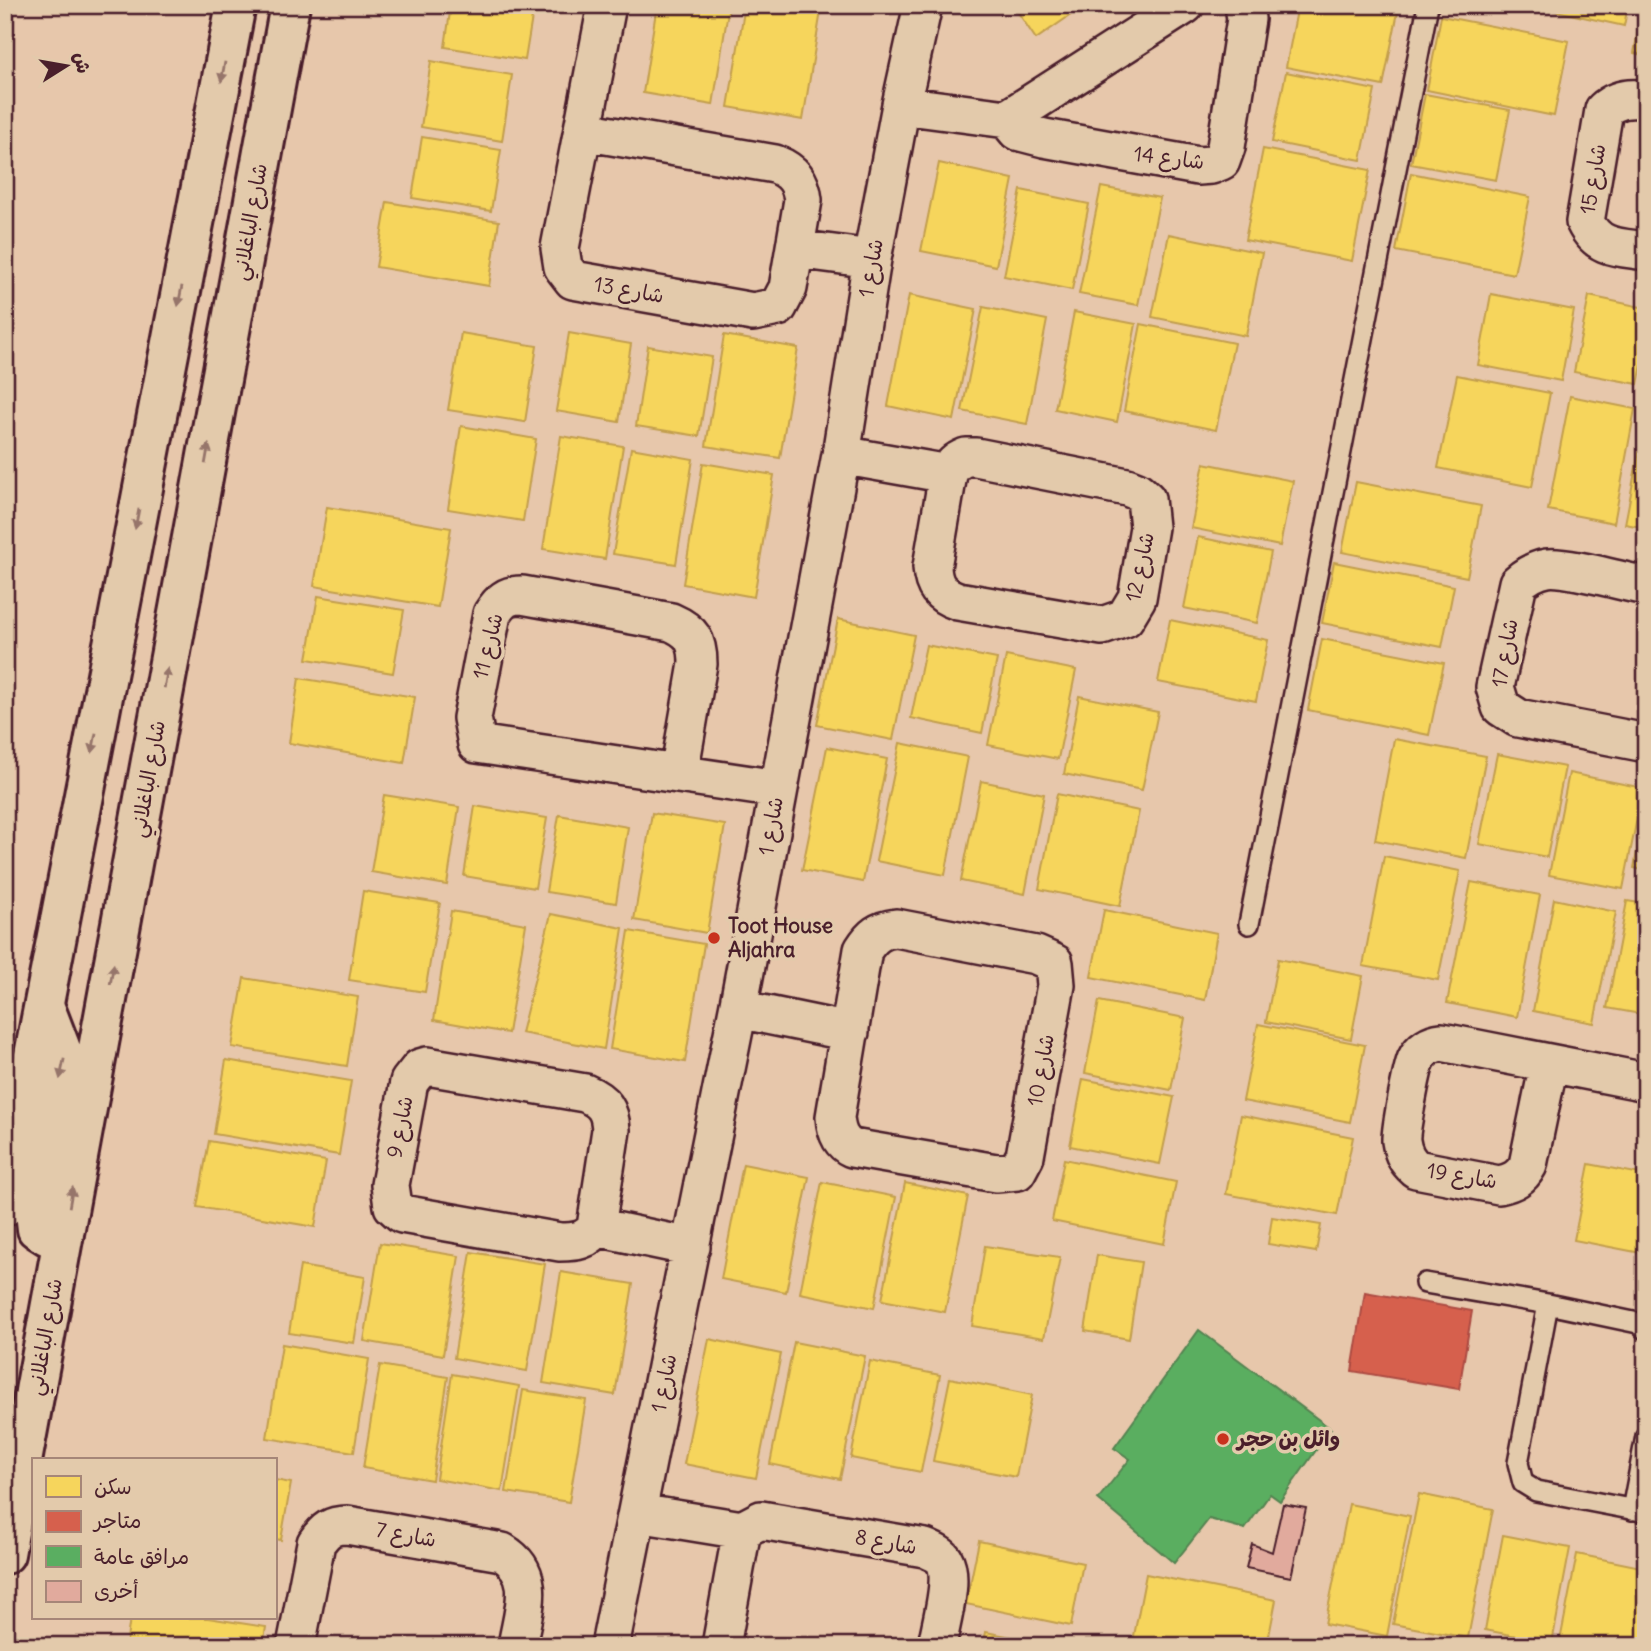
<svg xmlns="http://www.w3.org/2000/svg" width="1651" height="1651" viewBox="0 0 1651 1651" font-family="Delius,'Playpen Sans Arabic',sans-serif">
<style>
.homes{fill:#f6d55c;stroke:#c29e4d;stroke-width:2}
.shops{fill:#d6604d;stroke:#ac4c43;stroke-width:2}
.public{fill:#5aae61;stroke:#558351;stroke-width:2}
.building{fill:#e1aa9d;stroke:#4a1f2b;stroke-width:2}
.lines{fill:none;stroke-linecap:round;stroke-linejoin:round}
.service-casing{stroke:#4a1f2b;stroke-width:24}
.minor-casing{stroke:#4a1f2b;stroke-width:42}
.secondary-casing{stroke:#4a1f2b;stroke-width:44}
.service{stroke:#e3caab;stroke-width:19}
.minor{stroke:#e3caab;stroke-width:37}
.secondary{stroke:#e3caab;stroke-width:38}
.oneway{fill:#96746b}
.poi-dot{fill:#c8321e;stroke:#e3caab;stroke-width:2.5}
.labels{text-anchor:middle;stroke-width:7;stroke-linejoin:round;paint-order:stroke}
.street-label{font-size:21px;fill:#4a1f2b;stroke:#e3caab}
.poi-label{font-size:21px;font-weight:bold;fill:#4a1f2b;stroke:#e3caab;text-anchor:start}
</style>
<rect width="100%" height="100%" fill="#e7c7ab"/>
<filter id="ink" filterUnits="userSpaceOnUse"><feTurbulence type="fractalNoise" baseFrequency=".0143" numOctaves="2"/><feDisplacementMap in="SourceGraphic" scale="14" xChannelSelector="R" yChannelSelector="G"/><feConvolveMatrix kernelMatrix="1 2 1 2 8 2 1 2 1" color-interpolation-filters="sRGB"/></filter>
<g filter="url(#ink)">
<!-- homes -->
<path class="homes" d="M451,5H534L525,60L445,47Z
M657,5H729L713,105L643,93Z
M745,5H822L803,120L728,107Z
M1013,5H1085L1036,39Z
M1298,5H1362L1398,12L1383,86L1286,67Z
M1529,5H1628L1624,26Z
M1643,5H1646V56L1634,53Z
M1441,16L1569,41L1554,116L1427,90Z
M431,61L512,75L502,141L421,127Z
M1286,72L1375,90L1361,160L1272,142Z
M1425,94L1510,110L1496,180L1411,164Z
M422,137L501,150L491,211L412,198Z
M1263,149L1370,170L1352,261L1245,240Z
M939,163L1013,179L996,266L921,251Z
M1411,173L1530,197L1514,274L1396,251Z
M1101,187L1160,198L1138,305L1079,294Z
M1021,190L1089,204L1072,290L1004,276Z
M387,202L499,221L489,286L376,267Z
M1169,234L1262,253L1246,336L1152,317Z
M1491,294L1574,310L1561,381L1478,365Z
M909,295L976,309L954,420L888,406Z
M1589,296L1646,308V346L1638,384L1574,372Z
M983,307L1047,320L1027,424L962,411Z
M1074,312L1136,324L1117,422L1055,409Z
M1141,324L1234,343L1216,430L1124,411Z
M461,333L537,346L525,422L448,410Z
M569,333L631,344L619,422L556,411Z
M724,335L798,348L780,458L706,446Z
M648,346L712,357L699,436L636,426Z
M1457,375L1550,393L1532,487L1438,468Z
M1570,396L1635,409L1614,523L1548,510Z
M1646,415V528L1625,524Z
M461,426L536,439L523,521L448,509Z
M561,436L623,446L605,559L543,549Z
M631,448L693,459L676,564L613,554Z
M703,463L774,475L754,597L683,584Z
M1204,463L1293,481L1280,546L1191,528Z
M1356,482L1481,506L1467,577L1342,552Z
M327,507L451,528L438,607L314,586Z
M1198,537L1271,552L1257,623L1184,608Z
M1334,562L1454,586L1442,647L1322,623Z
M318,596L404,610L393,673L307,659Z
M838,619L914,635L893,740L817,725Z
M1170,620L1268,640L1256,701L1158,682Z
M1322,639L1444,663L1429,735L1308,710Z
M926,645L997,659L982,733L911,718Z
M1006,656L1076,670L1058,759L988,745Z
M299,678L415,697L404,763L289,743Z
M1079,696L1158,712L1142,790L1064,774Z
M1394,739L1486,756L1466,858L1375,840Z
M900,743L968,757L945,875L876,861Z
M827,747L887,759L863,882L802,870Z
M1497,754L1565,767L1547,857L1479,844Z
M1569,773L1643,788L1623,889L1549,875Z
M981,781L1044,794L1025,894L961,881Z
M1057,794L1139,811L1120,906L1039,889Z
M384,795L459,807L447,885L371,872Z
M475,806L547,818L535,888L464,876Z
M1646,806V871L1634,868Z
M652,813L725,825L707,933L634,920Z
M559,815L628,827L616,903L546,892Z
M1384,856L1460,871L1438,980L1363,966Z
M1471,882L1540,895L1517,1017L1447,1003Z
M363,891L440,903L425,992L349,980Z
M1554,899L1616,912L1594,1023L1533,1011Z
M1627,901L1646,904V1015L1607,1008Z
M1104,910L1217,933L1205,1000L1091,977Z
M451,911L526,924L508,1033L434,1020Z
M551,914L623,928L604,1049L521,1033Z
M629,931L704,944L685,1062L610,1049Z
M1278,959L1363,976L1351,1039L1266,1022Z
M244,978L358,997L347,1066L232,1047Z
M1099,1001L1185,1018L1171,1090L1085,1073Z
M1258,1024L1365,1045L1350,1122L1243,1101Z
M226,1060L351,1081L339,1155L214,1134Z
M1083,1079L1174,1097L1160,1164L1070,1146Z
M1241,1115L1353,1137L1337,1215L1226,1194Z
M209,1141L326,1161L315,1227L197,1207Z
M1064,1159L1176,1182L1164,1244L1052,1221Z
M743,1164L809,1177L786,1292L721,1279Z
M1589,1164L1646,1175V1228L1641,1253L1574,1240Z
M822,1182L896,1197L874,1308L800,1293Z
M905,1183L968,1196L945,1312L882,1300Z
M1272,1217L1321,1225L1316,1252L1268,1244Z
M380,1243L459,1256L443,1355L364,1341Z
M985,1246L1060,1257L1044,1338L972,1326Z
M471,1252L545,1264L527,1371L454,1358Z
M1097,1255L1141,1262L1129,1339L1085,1331Z
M300,1266L365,1277L354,1343L289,1333Z
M561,1272L633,1284L615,1395L543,1383Z
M709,1339L781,1354L756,1478L684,1464Z
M794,1342L865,1356L840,1479L770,1464Z
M282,1344L369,1359L354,1452L267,1438Z
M870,1361L940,1375L921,1472L851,1458Z
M380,1365L448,1377L432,1480L363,1468Z
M452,1374L519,1386L502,1491L436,1479Z
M950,1378L1032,1395L1016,1477L933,1461Z
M523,1390L586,1400L569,1502L506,1492Z
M275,1480L291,1483L281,1540L275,1539Z
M1419,1494L1493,1509L1468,1638L1393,1624Z
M1349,1504L1410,1516L1387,1636L1325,1624Z
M1503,1535L1570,1548L1552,1643L1485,1630Z
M979,1541L1083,1563L1071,1626L966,1604Z
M1577,1554L1646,1568V1621L1641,1646H1559Z
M1146,1574L1276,1600L1267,1646H1132Z
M130,1618H208L266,1627L263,1646H126Z
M986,1632L1057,1646H983Z"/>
<!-- shops -->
<path class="shops" d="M1365,1292L1472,1311L1459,1389L1352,1371Z"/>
<!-- public -->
<path class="public" d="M1199,1330L1331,1429L1280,1501L1270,1494L1245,1529L1209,1519L1174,1563L1098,1499L1130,1459L1114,1448Z"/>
<!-- building -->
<path class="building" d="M1283,1504L1306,1508L1291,1577L1246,1568L1252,1544L1272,1552Z"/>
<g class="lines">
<!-- service casing -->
<g class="service-casing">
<path id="service" d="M1249,924L1428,5
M1425,1283L1548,1304L1638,1323L1646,1330
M1548,1304L1518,1463L1523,1483L1536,1491L1646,1512
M1632,1510L1646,1436"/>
</g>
<!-- minor casing -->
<g class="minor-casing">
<path id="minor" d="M1646,100C1629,97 1616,99 1604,110L1585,222C1598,249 1619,247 1646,251
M901,105L1007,119L1185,5
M1007,119L1017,131L1044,138L1198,166L1211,165L1221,161L1226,147L1246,19L1244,5
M583,131L775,164C793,171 801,181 803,200L788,288L778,307L753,312L573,280L563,267L560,248L607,5
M796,249L872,259
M841,455L948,474
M966,457H976L1127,487L1137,491L1146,499L1149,527L1137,598L1125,618L1102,626L958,601C940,595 933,586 932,567L948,474C952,465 956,461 966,457Z
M1646,586C1624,582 1565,565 1547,568C1535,570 1527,575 1518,583L1495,687L1501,707L1518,718L1646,743
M679,773L698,664C698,641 692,631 671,622L522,595C506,595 500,601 492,614L472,718L477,744L778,789
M896,928L1036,955L1054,963L1056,985L1025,1156L1017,1171L996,1173L852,1148C839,1142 836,1130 835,1117L863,950C872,936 879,930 896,928Z
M738,1009L850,1032
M1549,1064L1528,1165C1521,1178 1513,1182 1499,1185L1416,1169C1407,1161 1403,1154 1401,1141C1400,1131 1412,1070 1416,1060C1421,1049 1431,1043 1442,1042L1646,1082
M427,1066L585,1093C604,1101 610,1110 611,1130L596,1227C588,1241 575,1242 560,1242L402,1214L393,1206L390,1185L409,1082L420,1068Z
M596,1227L691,1247
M638,1513L742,1530
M296,1646L316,1543C325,1530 331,1525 347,1525L502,1552C539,1574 523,1610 517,1646
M610,1646L738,1009L841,455L872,259L901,105L923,5
M721,1646L742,1530L761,1520L925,1548C931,1551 940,1554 944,1560C955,1578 940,1626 937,1646"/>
</g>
<!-- secondary casing -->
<g class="secondary-casing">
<path id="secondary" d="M44,1005L64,1057L34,1203L37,1229L48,1236L64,1234
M5,1206L236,5
M5,1554L290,5"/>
</g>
<!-- service -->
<use href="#service" class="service"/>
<!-- minor -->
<use href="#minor" class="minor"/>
<!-- secondary -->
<use href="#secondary" class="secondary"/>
</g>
<!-- one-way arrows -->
<defs><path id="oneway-solid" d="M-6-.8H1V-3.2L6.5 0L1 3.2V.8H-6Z" transform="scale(1.75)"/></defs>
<g class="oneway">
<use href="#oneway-solid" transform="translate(223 72) rotate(101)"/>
<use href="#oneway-solid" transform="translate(180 296) rotate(101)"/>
<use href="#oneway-solid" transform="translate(207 454) rotate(-80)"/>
<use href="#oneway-solid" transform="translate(137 519) rotate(101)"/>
<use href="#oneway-solid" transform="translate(166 678) rotate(-80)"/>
<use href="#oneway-solid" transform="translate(94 743) rotate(101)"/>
<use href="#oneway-solid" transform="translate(112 974) rotate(-80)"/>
<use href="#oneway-solid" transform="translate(62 1069) rotate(102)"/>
<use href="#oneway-solid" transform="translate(71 1197) rotate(-80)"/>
</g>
</g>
<!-- markers -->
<g class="poi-dot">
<circle cx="714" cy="938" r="7"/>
<circle cx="1223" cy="1439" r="7"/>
</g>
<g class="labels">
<!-- street labels -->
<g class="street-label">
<text transform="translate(1169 158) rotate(7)" y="7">شارع 14</text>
<text transform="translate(1593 179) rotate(-81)" y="7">شارع 15</text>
<text transform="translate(250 222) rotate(-80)" y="7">شارع الباغلاني</text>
<text transform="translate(871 268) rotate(-80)" y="7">شارع 1</text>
<text transform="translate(629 290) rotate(10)" y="7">شارع 13</text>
<text transform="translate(1140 567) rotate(-78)" y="7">شارع 12</text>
<text transform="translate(488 646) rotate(-76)" y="7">شارع 11</text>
<text transform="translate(1505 653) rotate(-80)" y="7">شارع 17</text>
<text transform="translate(148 779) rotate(-80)" y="7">شارع الباغلاني</text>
<text transform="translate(771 826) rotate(-80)" y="7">شارع 1</text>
<text transform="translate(1041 1070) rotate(-80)" y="7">شارع 10</text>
<text transform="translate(400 1127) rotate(-79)" y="7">شارع 9</text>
<text transform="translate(1462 1176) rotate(9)" y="7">شارع 19</text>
<text transform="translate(45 1337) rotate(-80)" y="7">شارع الباغلاني</text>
<text transform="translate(664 1383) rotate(-79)" y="7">شارع 1</text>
<text transform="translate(406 1535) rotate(10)" y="7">شارع 7</text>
<text transform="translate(886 1542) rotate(10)" y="7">شارع 8</text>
</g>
<!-- poi labels -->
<g class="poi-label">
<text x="728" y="933">Toot House<tspan x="728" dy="24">Aljahra</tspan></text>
<text x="1237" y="1446">وائل بن حجر</text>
</g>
</g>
<!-- margin -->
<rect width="1651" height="1651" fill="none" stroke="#e3caab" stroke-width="28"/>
<rect x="14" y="14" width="1623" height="1623" fill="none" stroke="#4a1f2b" stroke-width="2.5" filter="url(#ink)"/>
<!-- legend -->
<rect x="32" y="1458" width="245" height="161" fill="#e3caab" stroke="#a68678" stroke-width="2"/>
<rect x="46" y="1476" width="35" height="21" fill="#f6d55c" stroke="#a68678" stroke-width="2"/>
<text x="94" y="1494" font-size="21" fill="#4a1f2b">سكن</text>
<rect x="46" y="1511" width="35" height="21" fill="#d6604d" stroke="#a68678" stroke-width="2"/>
<text x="94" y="1528" font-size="21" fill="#4a1f2b">متاجر</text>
<rect x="46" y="1546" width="35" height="21" fill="#5aae61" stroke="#a68678" stroke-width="2"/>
<text x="94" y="1564" font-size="21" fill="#4a1f2b">مرافق عامة</text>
<rect x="46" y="1581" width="35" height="21" fill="#e1aa9d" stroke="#a68678" stroke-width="2"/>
<text x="94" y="1598" font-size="21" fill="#4a1f2b">أخرى</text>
<!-- north arrow -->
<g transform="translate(66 66) rotate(79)" stroke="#e3caab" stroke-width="5" paint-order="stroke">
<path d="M0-5L12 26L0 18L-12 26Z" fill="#4a1f2b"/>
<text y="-10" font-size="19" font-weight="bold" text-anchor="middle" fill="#4a1f2b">ش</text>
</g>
</svg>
